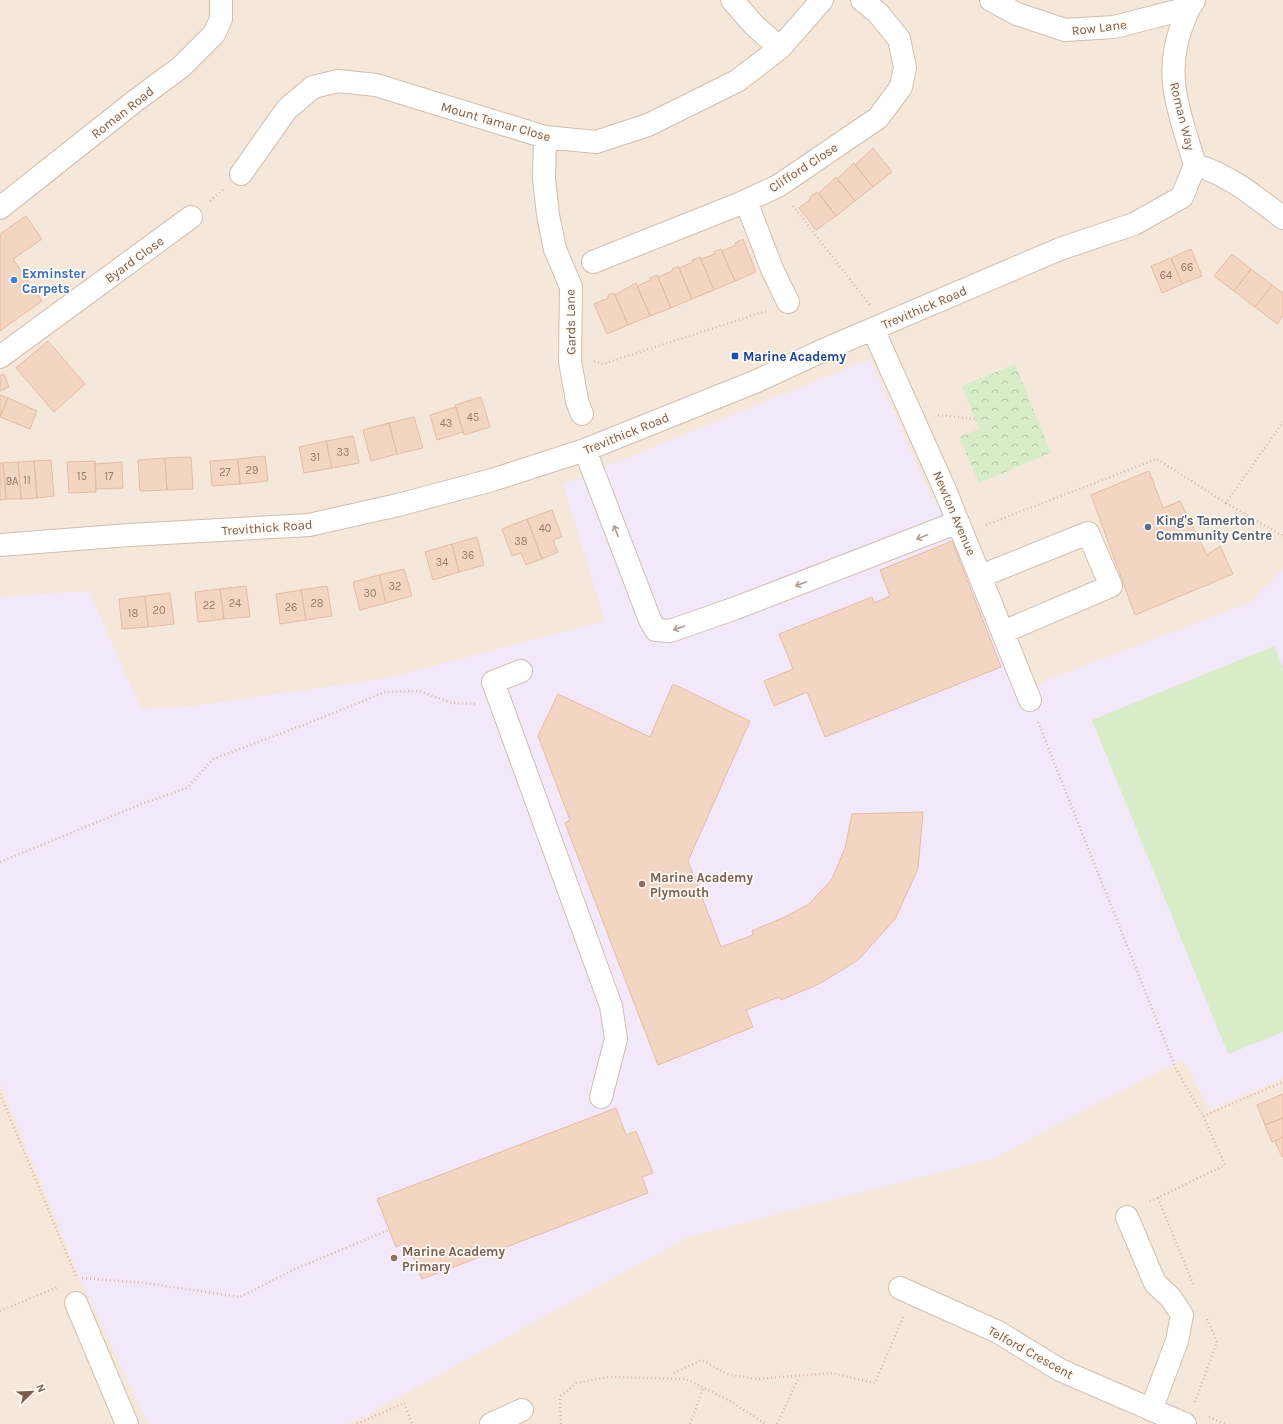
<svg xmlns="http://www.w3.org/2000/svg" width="1283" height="1424" viewBox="0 0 1283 1424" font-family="Karla,sans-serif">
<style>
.residential{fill:#f5e8da}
.education{fill:#f3e8fa}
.park{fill:url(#park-crowns)}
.garden{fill:#d8ecc9}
.building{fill:#f3d5c3;stroke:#e6bba3}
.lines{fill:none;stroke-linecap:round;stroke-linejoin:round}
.minor-casing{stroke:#d1beb0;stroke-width:24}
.path{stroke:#d9b8a5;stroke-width:2.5;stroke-dasharray:1 3;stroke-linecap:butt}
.minor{stroke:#fff;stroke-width:22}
.oneway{stroke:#af9d94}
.shop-dot{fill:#3f7fe0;stroke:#fffaf3;stroke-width:1.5}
.transit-dot{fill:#1a4fb4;stroke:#fffaf3;stroke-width:1.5}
.service-dot{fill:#5c6f8a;stroke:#fffaf3;stroke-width:1.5}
.education-dot{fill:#8d6e63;stroke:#fffaf3;stroke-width:1.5}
.labels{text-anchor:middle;stroke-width:3.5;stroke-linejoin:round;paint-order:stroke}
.number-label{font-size:11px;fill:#987a6a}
.street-label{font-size:13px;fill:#7a5c4d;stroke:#fffaf3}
.shop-label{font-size:13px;font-weight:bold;fill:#366cbe;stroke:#fffaf3;text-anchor:start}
.transit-label{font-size:13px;font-weight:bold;fill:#164399;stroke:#fffaf3;text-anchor:start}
.service-label{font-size:13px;font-weight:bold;fill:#4e5e75;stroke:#fffaf3;text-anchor:start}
.education-label{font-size:13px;font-weight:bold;fill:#785e54;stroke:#fffaf3;text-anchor:start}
</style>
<defs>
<pattern id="park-crowns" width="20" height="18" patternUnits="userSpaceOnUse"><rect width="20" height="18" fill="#d8ecc9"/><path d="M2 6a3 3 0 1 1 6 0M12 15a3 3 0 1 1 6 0" fill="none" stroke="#b4c2a5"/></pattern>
</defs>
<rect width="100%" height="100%" fill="#fdf6ec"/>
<!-- residential -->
<path class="residential" d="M0,0H1283V1424H0Z"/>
<!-- education -->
<path class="education" d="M870,359L929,492L954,535L1018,697L1047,680L1249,603L1283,569V1078L1210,1110L1183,1059L992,1159L688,1237L365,1416L346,1424H148L80,1278L0,1083V597L89,591L141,709L193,706L387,678L605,621L563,484Z"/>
<!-- park -->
<path class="park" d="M1015,364L1051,453L979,483L959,437L979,429L962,386Z"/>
<!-- garden -->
<path class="garden" d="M1274,646L1283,667V1032L1228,1054L1092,720Z"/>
<!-- building -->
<path class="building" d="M873,148L892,172L873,187L855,165Z
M854,163L873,187L855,201L837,179Z
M836,177L855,201L836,216L819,193Z
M817,192L836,216L816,230L799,208L811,199L810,197Z
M26,216L42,239L13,259L42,301L0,331V234Z
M743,239L756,272L735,281L722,251L736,245L735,243Z
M721,249L735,281L714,290L701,259L715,254L714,252Z
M1191,249L1202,276L1182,284L1171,258Z
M1232,254L1251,269L1234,291L1214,276Z
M700,257L714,290L692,299L679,268L693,262L692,260Z
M1171,258L1182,284L1162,293L1151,266Z
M678,266L692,299L671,308L658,277L672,271V269Z
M1251,269L1272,285L1255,307L1234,291Z
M657,275L671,308L650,316L637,286L651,280L650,278Z
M636,283L650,316L628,325L615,295Z
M1272,285L1283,293V316L1277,324L1255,307Z
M614,293L628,325L607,334L594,304L608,298V295Z
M48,341L85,384L54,412L16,368Z
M4,374L9,387L0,391V376Z
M0,395L8,398L0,417Z
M481,397L490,427L464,435L455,405Z
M8,398L37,411L30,429L0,417Z
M456,407L463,432L437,440L430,415Z
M414,417L423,448L397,454L389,423Z
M389,423L397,454L371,461L363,430Z
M353,436L359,463L332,468L326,441Z
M326,441L332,468L304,473L299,447Z
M265,456L268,481L240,484L238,459Z
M191,457L193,489L167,490L165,458Z
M165,458L167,490L140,491L138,460Z
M238,459L240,484L212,486L210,461Z
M51,460L54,496L37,498L34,461Z
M34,461L37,498L21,499L18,462Z
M95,461L96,492L69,493L67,462Z
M18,462L21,499H6L3,463Z
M122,462L123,488L96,489L95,464Z
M0,463H3L6,499L0,500Z
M1149,471L1163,508L1180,501L1207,555L1220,546L1233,574L1135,615L1091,495Z
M552,510L562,537L553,540L558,552L542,559L527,519Z
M527,519L542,559L526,565L521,553L512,556L502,529Z
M477,537L484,565L459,572L452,544Z
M952,541L1001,667L825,737L807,692L774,706L764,681L793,669L779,634L872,597L874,603L890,596L880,570Z
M452,544L459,572L433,580L425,552Z
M404,569L412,596L386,603L379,575Z
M379,575L386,603L360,610L353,582Z
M246,586L250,617L224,619L220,589Z
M327,586L332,616L306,620L301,590Z
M220,589L224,619L198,622L195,592Z
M301,590L306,620L280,624L276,594Z
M170,593L174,624L148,627L145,596Z
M145,596L148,627L122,629L119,599Z
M673,684L750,721L688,861L721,947L753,935L752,931L785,917L809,904L832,879L845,848L852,814L923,812L918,869L895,919L858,960L819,984L781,1000L779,997L746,1010L753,1027L658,1065L565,823L570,820L538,736L558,694L650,737Z
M1283,1094V1118L1265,1125L1257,1105Z
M616,1108L626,1135L636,1131L653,1173L642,1177L648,1193L422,1279L407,1242L396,1247L377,1199Z
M1283,1118V1137L1272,1142L1265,1125Z
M1283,1137V1157H1282L1275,1141Z"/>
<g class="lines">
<!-- minor casing -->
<g class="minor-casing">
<path id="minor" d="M732,0L754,25L780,48
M991,0L1017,14L1065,30L1114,27L1188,8
M1194,1C1187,9 1185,18 1181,28C1163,79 1181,116 1195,165
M545,137L544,179L548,215L555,249L571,287L570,361L577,401L582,414
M1195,165C1228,174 1256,197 1283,218
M241,174L287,109L313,87L338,81L376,85L545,137L596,142L648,125L737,81L780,48L822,0
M746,201L772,269L788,302
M0,208L135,101L181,67L214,34L221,19V0
M593,262L739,204L778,186L878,118L901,87L905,67L899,39L878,13L862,0
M873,329L945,490L1030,700
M0,357L191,217
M585,450L650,620L656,630L670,631L736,608L958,522
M0,545L129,535L309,525L398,505L492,480L585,450L757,381L828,348L1060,249L1134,224L1182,197L1195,165
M981,576L1088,533L1111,586L1003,632
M521,671L493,682L611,1006L616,1039L601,1097
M1127,1217L1155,1283L1171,1298L1182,1315L1177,1341L1151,1410
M900,1288L998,1332L1060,1370L1185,1424
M76,1303L127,1424
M491,1424L522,1410"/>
</g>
<!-- path -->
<path class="path" d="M210,201L223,190
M793,206L870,305
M594,361L603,364L766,311
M938,415L975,419
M1226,503L1283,536
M986,525L1157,459L1226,503L1283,422
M1038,722L1176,1069L1203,1116L1225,1165L1147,1203
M0,862L144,803L187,788L213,759L306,724L385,692L419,691L452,703L475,704
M0,1094L77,1279
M1203,1116L1283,1082
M1158,1198L1193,1284
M82,1278L145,1283L240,1297L295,1269L389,1230
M0,1311L58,1287
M674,1373L702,1360L727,1374L756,1379L831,1373L875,1383L904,1315
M1195,1402L1217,1342L1207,1319
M1209,1417L1225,1424
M357,1424L404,1403L412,1424
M561,1424L560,1397L576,1383L609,1377L686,1379L730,1401L766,1424
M690,1424L703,1388
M777,1424L799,1377"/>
<!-- minor -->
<use href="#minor" class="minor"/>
</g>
<!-- one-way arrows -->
<defs><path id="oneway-shaft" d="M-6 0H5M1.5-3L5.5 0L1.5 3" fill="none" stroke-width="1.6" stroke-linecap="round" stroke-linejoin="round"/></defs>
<g class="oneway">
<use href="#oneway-shaft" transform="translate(616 531) rotate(-111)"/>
<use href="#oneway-shaft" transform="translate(922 537) rotate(158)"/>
<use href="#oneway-shaft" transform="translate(801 584) rotate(159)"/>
<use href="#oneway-shaft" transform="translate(679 628) rotate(161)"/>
</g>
<!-- markers -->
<circle class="shop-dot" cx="14" cy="280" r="4"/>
<rect class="transit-dot" x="731" y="352" width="8" height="8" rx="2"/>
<circle class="service-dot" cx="1148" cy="527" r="4"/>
<g class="education-dot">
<circle cx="642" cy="884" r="4"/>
<circle cx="394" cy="1258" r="4"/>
</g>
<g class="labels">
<!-- number labels -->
<g class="number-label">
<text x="1187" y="271">66</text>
<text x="1166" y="279">64</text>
<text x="473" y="421">45</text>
<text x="446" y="427">43</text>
<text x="343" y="456">33</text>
<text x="315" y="461">31</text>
<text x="252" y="474">29</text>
<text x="225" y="476">27</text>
<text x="82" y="480">15</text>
<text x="109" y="480">17</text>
<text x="27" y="484">11</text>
<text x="12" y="485">9A</text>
<text x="545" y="532">40</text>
<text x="521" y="545">38</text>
<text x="468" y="559">36</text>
<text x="442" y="566">34</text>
<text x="395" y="590">32</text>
<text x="370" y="597">30</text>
<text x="235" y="607">24</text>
<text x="317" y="607">28</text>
<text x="209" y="609">22</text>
<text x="291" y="611">26</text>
<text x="159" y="614">20</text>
<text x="133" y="617">18</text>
</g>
<!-- street labels -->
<g class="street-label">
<text transform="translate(1099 27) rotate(-7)" y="5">Row Lane</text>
<text transform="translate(122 112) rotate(-38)" y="5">Roman Road</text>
<text transform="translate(1183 116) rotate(76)" y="5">Roman Way</text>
<text transform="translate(496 121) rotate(16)" y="5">Mount Tamar Close</text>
<text transform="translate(803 167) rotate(-33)" y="5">Clifford Close</text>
<text transform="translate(134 259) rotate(-36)" y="5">Byard Close</text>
<text transform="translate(924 307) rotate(-23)" y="5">Trevithick Road</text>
<text transform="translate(570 322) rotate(-91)" y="5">Gards Lane</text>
<text transform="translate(626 433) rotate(-22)" y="5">Trevithick Road</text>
<text transform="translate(955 513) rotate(67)" y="5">Newton Avenue</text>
<text transform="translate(267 527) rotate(-4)" y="5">Trevithick Road</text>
<text transform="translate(1031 1352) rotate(29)" y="5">Telford Crescent</text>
</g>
<!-- shop labels -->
<g class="shop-label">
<text x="22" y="278">Exminster<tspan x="22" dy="15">Carpets</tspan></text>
</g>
<!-- transit labels -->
<g class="transit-label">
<text x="743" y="361">Marine Academy</text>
</g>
<!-- service labels -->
<g class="service-label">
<text x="1156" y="525">King's Tamerton<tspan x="1156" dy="15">Community Centre</tspan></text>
</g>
<!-- education labels -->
<g class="education-label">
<text x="650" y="882">Marine Academy<tspan x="650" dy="15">Plymouth</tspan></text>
<text x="402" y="1256">Marine Academy<tspan x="402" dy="15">Primary</tspan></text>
</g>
</g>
<!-- north arrow -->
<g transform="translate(32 1392) rotate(67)" stroke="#fffaf3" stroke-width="3" paint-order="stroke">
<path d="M0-3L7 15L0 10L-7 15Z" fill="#7a5c4d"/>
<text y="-6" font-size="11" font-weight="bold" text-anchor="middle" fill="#7a5c4d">N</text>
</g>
</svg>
